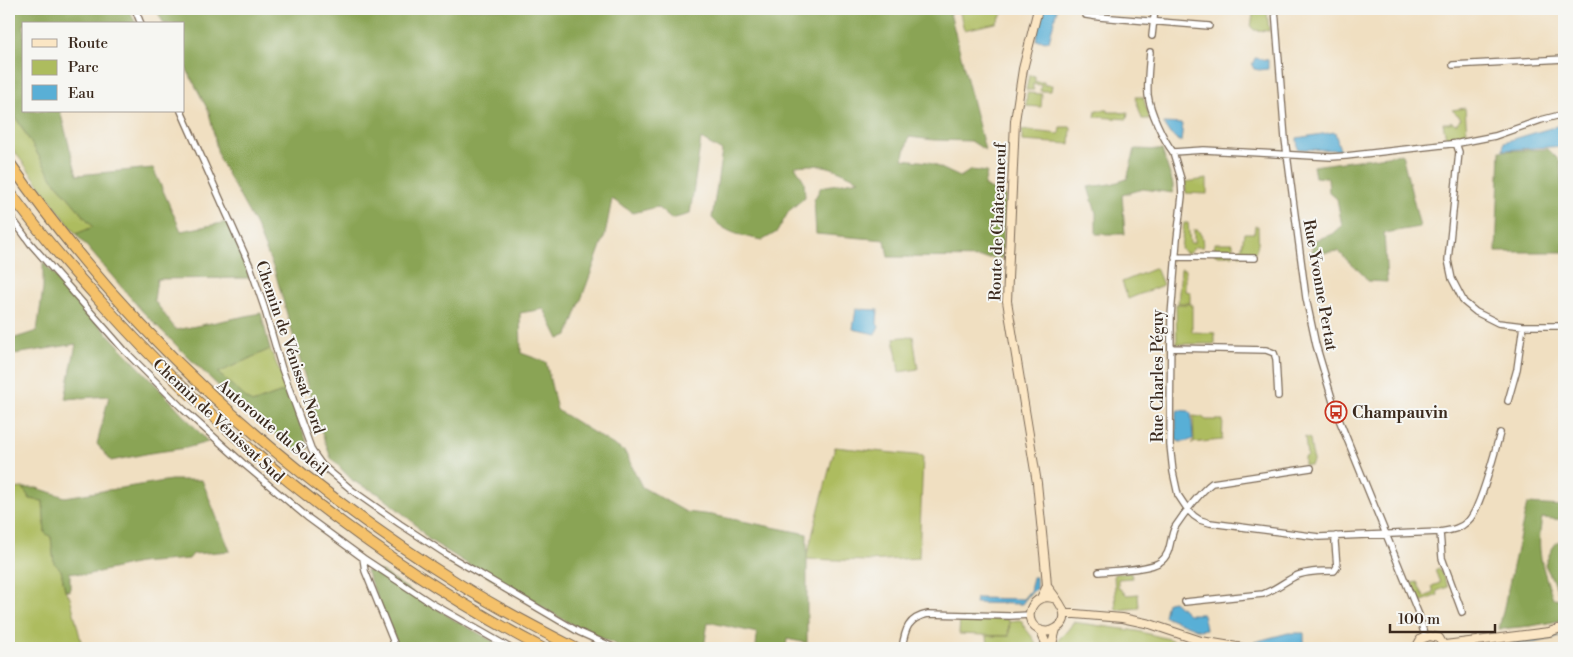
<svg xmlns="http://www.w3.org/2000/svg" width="1573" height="657" viewBox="0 0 1573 657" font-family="'Libre Bodoni',serif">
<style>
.green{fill:#adbc5e;stroke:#74733e}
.forest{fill:#8aa455;stroke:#62673a}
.water{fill:#59afd6;stroke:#4a6c7a}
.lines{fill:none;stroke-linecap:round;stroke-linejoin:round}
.street-casing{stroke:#7a6957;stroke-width:8}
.secondary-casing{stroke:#7a6957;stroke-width:10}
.highway-casing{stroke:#7a6957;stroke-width:12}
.street{stroke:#fff;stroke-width:5.5}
.secondary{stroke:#fbe6c4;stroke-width:8}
.highway{stroke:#f5c16b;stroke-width:10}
.labels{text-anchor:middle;stroke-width:4;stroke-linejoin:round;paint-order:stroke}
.street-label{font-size:16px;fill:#3b2a1e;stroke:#f6f6f2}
.poi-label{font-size:16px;font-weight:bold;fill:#3b2a1e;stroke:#f6f6f2;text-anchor:start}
</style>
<rect width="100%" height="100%" fill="#f6f6f2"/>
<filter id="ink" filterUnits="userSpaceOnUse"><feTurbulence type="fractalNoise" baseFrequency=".02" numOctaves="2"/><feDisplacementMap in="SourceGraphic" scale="10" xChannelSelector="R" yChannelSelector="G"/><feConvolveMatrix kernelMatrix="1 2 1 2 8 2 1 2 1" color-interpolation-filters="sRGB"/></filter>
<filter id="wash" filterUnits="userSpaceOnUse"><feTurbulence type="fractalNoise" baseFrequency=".0096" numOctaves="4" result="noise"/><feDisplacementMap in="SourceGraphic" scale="20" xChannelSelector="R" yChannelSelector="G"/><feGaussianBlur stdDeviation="1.12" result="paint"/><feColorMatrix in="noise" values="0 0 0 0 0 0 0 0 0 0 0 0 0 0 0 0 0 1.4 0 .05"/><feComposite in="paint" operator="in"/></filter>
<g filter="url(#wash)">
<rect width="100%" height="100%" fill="#f0dfc1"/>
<!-- green -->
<path class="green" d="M959,9H1006L996,23L964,30Z
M1254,9L1267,10L1269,31L1254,30L1251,27Z
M1029,75L1035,76V82H1044V85H1052L1051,91H1040L1041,85L1033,84V88L1034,90H1026Z
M1027,93L1042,94L1041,107L1026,106Z
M1135,97H1143L1150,119H1142Z
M9,106L52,178L93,227L76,234L9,144Z
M1465,108L1467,134L1446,138L1443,123H1451L1450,121L1456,124L1461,118L1452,110Z
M1096,110H1108V112H1120L1121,113L1128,112L1127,119L1095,117Z
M1060,127H1071L1070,144L1022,141V130L1059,134Z
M1207,179V194L1186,193L1185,182Z
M1184,223H1188L1190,243H1194V230H1198L1202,237L1203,247H1195L1189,253H1186L1181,249Z
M1255,226H1258C1258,235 1260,247 1254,254L1239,255L1240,249L1242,247L1244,233H1254Z
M1214,243H1233V255H1215Z
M1156,268L1163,285L1128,299L1122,282Z
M1181,269H1185V291L1190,292V303H1178Z
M1176,304H1192V332L1215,333V344H1177Z
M913,336L918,369L899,372L894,338Z
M270,349L288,390L252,403L217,373Z
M1193,416L1202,417L1206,420H1223L1222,440L1191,443L1194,440Z
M1305,437L1310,439L1313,461L1311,465H1304V457L1307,456Z
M835,447L923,456L919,558L867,561L806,559Z
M23,488L30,499L43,501L45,533L51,537L54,562L61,570L65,590L70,597L82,645C72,643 60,643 51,648H9V489Z
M1439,568L1448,587L1437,591L1438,595L1420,602L1412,583L1417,582L1424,597L1434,593L1432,586L1440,583L1435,570Z
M1131,573L1132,578L1118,579V587L1127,595L1138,594L1139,608L1116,610L1114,574Z
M960,619H1009L1008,636L959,634Z
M1019,620L1022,621C1025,632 1036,637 1037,648L988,647L987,636H1009L1010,621Z
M1073,622L1137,631L1169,639L1188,648H1055C1058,635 1067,635 1073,622Z"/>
<!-- forest -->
<path class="forest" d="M9,9H129L136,24H24V111H60L77,175L153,168L181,231L228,222L250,278L157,279L154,300L176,330L261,313L270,349L218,373L252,403L288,390L309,448L299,452L247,413L189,358L142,311L76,234L93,227L52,178L9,106Z
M156,9H949L985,150L971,141L934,140L909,137L903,159L928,162L960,177L971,170L987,172L984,186L1005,196L1002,258L888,257L885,240L816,234L814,200L821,187L859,180C831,167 826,163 795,166L804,181L805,197L789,211L777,232L763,240C744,237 725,233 712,218L722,151L701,139L690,214L671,219L657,207L633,213L612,199L605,235L568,335L559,339L544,309L520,313L521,353L546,362L557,410L625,452L642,487L686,512L712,515L807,534V643L787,639L786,648H756L757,633L708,622L704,648H624L580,629L490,578L428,539L413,522L379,494L353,481L331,458L317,420L275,272L256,226L219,159L209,112L184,64V24H164Z
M1135,149L1162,150L1173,184V193L1143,189L1122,195L1125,234H1096V213L1088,187L1111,184L1127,179Z
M1548,149L1560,161L1564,225V252H1496L1500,151Z
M1402,154L1420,227L1384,233L1387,282L1368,281C1360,269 1347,263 1339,251L1312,254V241L1333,234L1342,226L1337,199L1329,192L1328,178L1315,177L1313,166Z
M43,262C96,324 154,381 208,442L186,448L150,453L111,461L97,444L109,396L65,399L76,344L9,355V340L37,331L43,289Z
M171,480H202L230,551L193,554L189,559L139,563L85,575L70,572V591L65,590L61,570L54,563L51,537L45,533L43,501L30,499L23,488H37L65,497Z
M1527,504L1564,506V520L1542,518C1536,552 1542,566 1553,598L1564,599V620L1531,626L1499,629Z
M1564,538V596L1560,595L1545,565C1549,555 1553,542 1564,538Z
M366,571H381L456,621L506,648H399Z"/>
<!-- water -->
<path class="water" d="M1044,9H1057L1049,41L1036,40L1039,24Z
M1255,58L1268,60V69L1259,70L1254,69L1252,65Z
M1163,123L1183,124L1181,142L1170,134Z
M1564,124V146L1503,150L1504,142Z
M1335,132L1340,150L1298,149L1297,138Z
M856,309L878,310L877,324L879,326L875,334L853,329Z
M1178,410L1189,411L1191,413L1193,439L1188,441L1180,442L1176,440V414Z
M1033,577H1036V589L1030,593L1022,604L975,603L976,598L1023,599L1030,591Z
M1174,601L1188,614H1203L1206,629L1199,630L1164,616L1167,602Z
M1288,633H1304V648H1294L1254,642Z
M1556,636H1563L1536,642L1469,648Z"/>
</g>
<g filter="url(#ink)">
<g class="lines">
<!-- street casing -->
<g class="street-casing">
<path id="street" d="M135,9L141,24
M1275,9L1285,139L1306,298L1316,345L1336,412L1419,615L1425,637
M1086,15L1099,17L1209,26
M1152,36L1155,9
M1150,52C1149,66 1147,80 1148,95C1150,111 1163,139 1173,152
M1453,65L1564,59
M181,111L250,266L264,307L282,369L312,451L322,465L353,491L400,524L446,554L579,632L615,648
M1456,143L1459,152L1448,260L1452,279L1464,302L1476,312L1498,323L1523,326H1564
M9,214L30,243L124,350L184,410L245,465L307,517L363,558L365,571L396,648
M1175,257L1255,258
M1171,348L1266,350L1274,353L1276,359L1278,396
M1508,401L1517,369L1523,326
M1500,433C1495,451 1480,511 1468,521C1460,529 1451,530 1440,532L1319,537L1210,523L1200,520L1194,516L1188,510L1178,495L1173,472L1170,445L1171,316L1177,239L1182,196L1181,179L1173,152L1204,150L1331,157L1346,156L1459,143L1495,136L1541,120L1564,114
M1440,532L1442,558L1462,612
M363,558L431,603L510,648
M1099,572C1114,570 1148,570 1160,562C1172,554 1169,538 1175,527C1183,515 1201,491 1212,483L1311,468
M1185,602L1263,594C1277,589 1286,580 1298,575C1309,571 1323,571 1334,571L1337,567L1335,542L1336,536
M902,648C905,629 908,618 928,614L1010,616L1030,615"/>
</g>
<!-- secondary casing -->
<g class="secondary-casing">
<path id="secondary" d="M1038,9L1023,69L1015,121L1007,301L1037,483L1046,573L1047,586L1041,598
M1047,586C1055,598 1075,616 1057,628C1053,631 1047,632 1042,631C1019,624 1031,589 1056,599
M1064,614H1075L1122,618L1150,624L1201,641L1243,648
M1040,630L1048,648
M1445,645L1549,632L1564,627
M1051,648L1056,629
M1416,648L1421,639L1430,636L1439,638L1445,648"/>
</g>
<!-- highway casing -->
<g class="highway-casing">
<path id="highway" d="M9,162C127,332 284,475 459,584C496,607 536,628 575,648
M9,191C37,230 70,268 103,304C229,445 375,560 542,648"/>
</g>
<!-- street -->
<use href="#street" class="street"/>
<!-- secondary -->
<use href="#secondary" class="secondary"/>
<!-- highway -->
<use href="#highway" class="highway"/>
</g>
</g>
<!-- icons -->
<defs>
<g id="bus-ring" transform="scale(1.125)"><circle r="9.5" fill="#f6f6f2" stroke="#c8321e" stroke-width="1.5"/><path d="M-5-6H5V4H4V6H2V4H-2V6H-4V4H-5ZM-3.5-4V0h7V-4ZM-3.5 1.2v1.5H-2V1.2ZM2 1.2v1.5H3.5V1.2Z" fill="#c8321e"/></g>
</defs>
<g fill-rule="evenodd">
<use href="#bus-ring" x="1336" y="412"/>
</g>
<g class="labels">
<!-- street labels -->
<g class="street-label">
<text transform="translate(997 222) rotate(-88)" y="6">Route de Châteauneuf</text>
<text transform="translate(1321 285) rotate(80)" y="6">Rue Yvonne Pertat</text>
<text transform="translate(291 347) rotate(71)" y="6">Chemin de Vénissat Nord</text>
<text transform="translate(1157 376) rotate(-90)" y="6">Rue Charles Péguy</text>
<text transform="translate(219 420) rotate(43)" y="6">Chemin de Vénissat Sud</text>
<text transform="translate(273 427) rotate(40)" y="6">Autoroute du Soleil</text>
</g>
<!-- poi labels -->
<g class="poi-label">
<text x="1352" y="418">Champauvin</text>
</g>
</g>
<!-- margin -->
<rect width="1573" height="657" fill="none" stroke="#f6f6f2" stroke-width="30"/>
<!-- legend -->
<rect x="22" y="22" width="162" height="90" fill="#f6f6f2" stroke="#aba49d"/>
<rect x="32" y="39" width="25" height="8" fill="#fbe6c4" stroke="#aba49d"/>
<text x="68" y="48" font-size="15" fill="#3b2a1e">Route</text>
<rect x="32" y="60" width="25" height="15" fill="#adbc5e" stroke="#aba49d"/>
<text x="68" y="72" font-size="15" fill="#3b2a1e">Parc</text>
<rect x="32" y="85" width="25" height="15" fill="#59afd6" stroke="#aba49d"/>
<text x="68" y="98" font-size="15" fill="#3b2a1e">Eau</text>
<!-- scale -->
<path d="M1390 624v8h105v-8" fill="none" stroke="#3b2a1e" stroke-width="2.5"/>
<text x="1398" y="624" font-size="15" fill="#3b2a1e" stroke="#f6f6f2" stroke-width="4" paint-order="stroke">100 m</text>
</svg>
